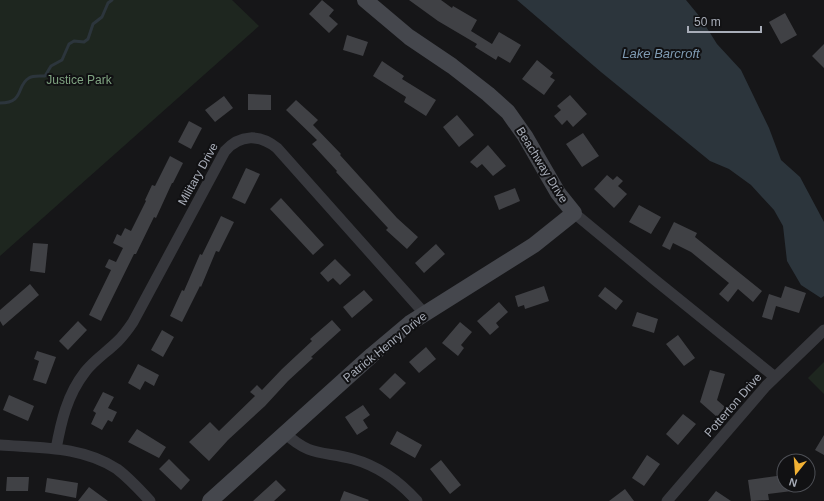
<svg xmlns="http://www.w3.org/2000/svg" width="824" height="501" viewBox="0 0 824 501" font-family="Arial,sans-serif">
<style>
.green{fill:#1e261f}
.water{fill:#2c353c}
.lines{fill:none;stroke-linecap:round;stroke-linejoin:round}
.stream{stroke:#2c353c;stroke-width:3}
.building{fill:#404145}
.street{stroke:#37383d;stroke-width:11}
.secondary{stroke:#45474d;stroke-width:16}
.labels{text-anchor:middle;stroke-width:4;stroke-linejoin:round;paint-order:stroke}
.park-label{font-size:12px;fill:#7fa381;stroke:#111113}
.street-label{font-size:12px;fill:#a8adb8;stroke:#111113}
.water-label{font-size:13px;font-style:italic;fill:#7f9bb3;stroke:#111113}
</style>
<rect width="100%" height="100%" fill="#161618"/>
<!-- green -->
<path class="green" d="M0,0H232L259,26L0,256Z
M824,362V394L808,378Z"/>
<!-- water -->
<path class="water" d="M517,0H686L700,17L717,44L741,70L769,128L781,160L800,177L824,222V296L821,298L801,285L787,261L783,226L774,210L751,185L729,169L710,161L601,72Z"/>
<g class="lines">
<!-- stream -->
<path class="stream" d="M0,103C25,103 16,85 29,78C33,75 40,76 45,76L51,66L62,60L69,44L74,41L84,42L88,39L93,24L102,17L108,3L112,0"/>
</g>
<!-- building -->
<path class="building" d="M322,0L334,10L329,16L338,24L329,33L309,14Z
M409,0H441L452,8L453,6L477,20L471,31L492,44L499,32L521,45L510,63L498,56L496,60L475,47L477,44L438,21Z
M785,13L797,35L781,44L769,22Z
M347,35L368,42L363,56L343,50Z
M824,44V68L812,56Z
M537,60L553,73L550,77L555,80L544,95L522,79Z
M382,61L404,76L402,79L436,100L426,116L404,102L406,97L373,76Z
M248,94L271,95V110H248Z
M570,95L587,114L573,127L567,120L562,125L554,116L561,110L557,106Z
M224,96L233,108L215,122L205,110Z
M296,100L318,120L313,125L341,154L340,155L397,218L418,237L407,249L386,230L388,228L336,172L337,171L312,144L317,140L286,110Z
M457,115L474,135L459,147L443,127Z
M189,121L202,128L191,149L178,142Z
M583,133L599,156L582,167L566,144Z
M488,145L506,166L493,176L482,164L477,168L470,162Z
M170,156L183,163L173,183H172L156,218L154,217L136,254H134L101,321L89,315L111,270L105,267L109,259L116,262L123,248L113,243L117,234L121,236L125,228L131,231L146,201L145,200L152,185L155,186Z
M246,168L260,174L245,204L232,198Z
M607,175L613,180L617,176L623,181L618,186L627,194L614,208L594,189Z
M515,188L520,201L499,210L494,196Z
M281,198L324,245L313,255L270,209Z
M639,205L661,217L651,234L629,222Z
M221,216L234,222L219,252L216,251L201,287L200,286L182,322L170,316L182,290L184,291L200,254L202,255Z
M674,222L697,233L695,237L762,291L753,302L738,289L728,302L719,294L729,283L691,252L673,243L670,250L662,246Z
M33,243L48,244L45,273L30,271Z
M436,244L445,254L424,273L415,263Z
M335,259L351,275L340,285L333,278L328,282L320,273Z
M30,284L39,295L3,326L0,321V310Z
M544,286L549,301L525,309L524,305L518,307L515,296Z
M785,286L806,293L799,313L776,306L772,320L762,317L769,294L781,298Z
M605,287L623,301L616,310L598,296Z
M364,290L373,300L352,318L343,307Z
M499,302L508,312L496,323L499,327L490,335L477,321Z
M637,312L658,319L654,333L632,326Z
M332,320L341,330L311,357L313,358L288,381L265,406L228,440L209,461L189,442L210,422L219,431L255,396L250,392L257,385L262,390L282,369L312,341L310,339Z
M78,321L87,330L68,350L59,341Z
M460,322L472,332L461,345L464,348L458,356L442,343Z
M162,330L174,337L163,357L151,350Z
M678,335L695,358L684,366L666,344Z
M426,347L436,359L419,373L409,362Z
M37,351L56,357L46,384L33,380L39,361L34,359Z
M138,364L159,375L154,386L145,381L140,390L128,383Z
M710,370L725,374L717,400L725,407L717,417L700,402Z
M395,373L406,383L390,399L379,389Z
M103,392L114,397L108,408L117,412L112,422L108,420L102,430L91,424L96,413L93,411Z
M9,395L34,406L28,421L3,410Z
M363,405L370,415L363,420L368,428L357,435L345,417Z
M683,414L696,424L678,445L666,434Z
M137,429L166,447L159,458L128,442Z
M397,431L422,445L415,458L390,444Z
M824,435V455L815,450Z
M647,455L660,464L644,486L632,478Z
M169,459L190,480L181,490L159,469Z
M441,460L461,485L450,494L430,469Z
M784,475V485H799L800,490L768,494L769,500L751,501L748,480Z
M7,477H29L28,491H6Z
M47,478L78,483L76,498L45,492Z
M276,480L286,490L274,501H253Z
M89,487L108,501H78Z
M625,489L634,501H609Z
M344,491L369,500L368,501H340Z
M716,491L731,501H708Z"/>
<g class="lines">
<!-- street -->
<path class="street" d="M574,213L655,280L775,377
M285,433C310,457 323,451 353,459C378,466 400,482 417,501
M0,445C40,448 82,446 117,469C129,478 140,490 150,501
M56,449C61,422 67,395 85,372C94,360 107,352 118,341C124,335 129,328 133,322L225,151C240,134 260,134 277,148L424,313
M667,501L766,386L824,330"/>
<!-- secondary -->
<path class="secondary" d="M210,501L372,355L410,323L534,245L574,213L558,193L525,136L508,112L488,94L452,66L409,37L365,0"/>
</g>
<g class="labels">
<!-- park labels -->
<g class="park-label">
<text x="79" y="84">Justice Park</text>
</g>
<!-- street labels -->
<g class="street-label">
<text transform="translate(542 165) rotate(58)" y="4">Beachway Drive</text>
<text transform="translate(198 174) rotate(-61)" y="4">Military Drive</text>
<text transform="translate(385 347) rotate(-39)" y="4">Patrick Henry Drive</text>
<text transform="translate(733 405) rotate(-49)" y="4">Potterton Drive</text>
</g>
<!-- water labels -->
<g class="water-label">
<text x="661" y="58">Lake Barcroft</text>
</g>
</g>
<!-- north arrow -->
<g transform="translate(796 473) rotate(197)"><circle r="19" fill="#111113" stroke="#4d4f55"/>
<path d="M0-3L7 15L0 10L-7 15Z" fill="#f2b134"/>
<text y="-6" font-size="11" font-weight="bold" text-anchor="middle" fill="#a8adb8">N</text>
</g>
<!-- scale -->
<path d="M688 26v6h73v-6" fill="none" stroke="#a8adb8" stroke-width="2"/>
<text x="694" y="26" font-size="12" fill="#a8adb8" stroke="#111113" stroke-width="3" paint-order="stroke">50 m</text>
</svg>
